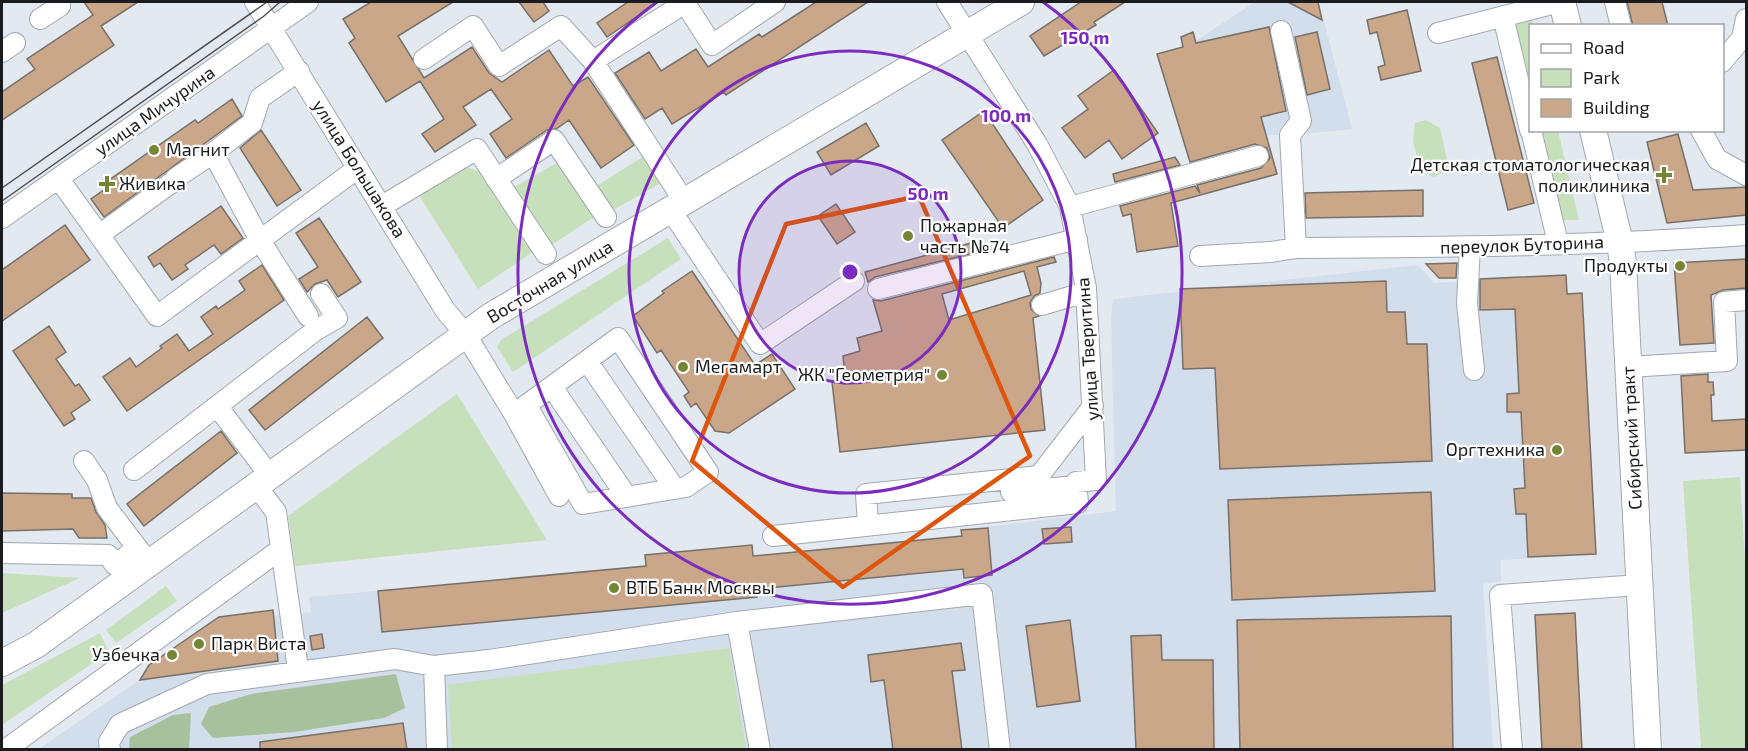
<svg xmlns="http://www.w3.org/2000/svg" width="1748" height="751" viewBox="0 0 1748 751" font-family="'Exo 2',sans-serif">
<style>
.built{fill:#d2deeb}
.green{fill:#c6e0bb}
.forest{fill:#a8c19d}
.building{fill:#cba78a;stroke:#76706a;stroke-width:1.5;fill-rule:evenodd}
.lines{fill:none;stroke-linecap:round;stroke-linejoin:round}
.minor-casing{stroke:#a1a8ae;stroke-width:22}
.major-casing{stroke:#a1a8ae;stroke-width:28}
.minor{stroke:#fff;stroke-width:20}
.major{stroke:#fff;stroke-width:26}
.tram{stroke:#4c4f53;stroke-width:1.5}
.marked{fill:none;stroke:#de560d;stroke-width:4.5;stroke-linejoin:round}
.ring{fill:none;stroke:#7b2cbf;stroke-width:3}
.poi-dot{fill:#748534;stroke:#fff;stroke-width:2}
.labels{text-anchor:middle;stroke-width:4.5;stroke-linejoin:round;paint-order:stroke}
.street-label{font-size:18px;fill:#1a1c1f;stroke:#fff}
.poi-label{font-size:18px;fill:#1a1c1f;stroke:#fff;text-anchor:start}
.centre{fill:#7b2cbf;stroke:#fff;stroke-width:3}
.ring-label{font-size:18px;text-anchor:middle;font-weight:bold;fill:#7b2cbf;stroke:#fff;stroke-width:4.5;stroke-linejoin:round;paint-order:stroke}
</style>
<rect width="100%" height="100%" fill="#e2e9f0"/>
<!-- built -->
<path class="built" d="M1255,2H1319L1352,129L1290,135L1222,134L1197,40Z
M1418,265L1434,283L1566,275L1567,294L1582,293L1596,554L1501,560V581L1483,584L1493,749L37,750L140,680L277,661L274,616L311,612L309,597L646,566L645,555L752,545L753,556L962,536L961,530L1116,511L1111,319L1113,299Z"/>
<!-- green -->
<path class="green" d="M1530,14L1533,25L1530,26V100L1512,24Z
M1426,120L1440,128L1449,169L1434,177L1421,171L1413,142L1415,123Z
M1538,131H1558L1579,220H1559Z
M644,156L661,183L611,211L595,187Z
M562,160L597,215L547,248L514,187Z
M459,165L491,175L533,252L478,289L417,192Z
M668,238L681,259L513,372L497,347L501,340Z
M457,394L547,540L295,566L288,516Z
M1740,477L1746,578V749H1701L1683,481Z
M2,573L80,578L2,613Z
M166,586L177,601L116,643L106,630Z
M100,633L109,652L2,725V685Z
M729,648L746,749H452L448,685Z"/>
<!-- forest -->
<path class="forest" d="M396,674L405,708L384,718L294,732L213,738L201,724L209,707L251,694Z
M191,713L189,749H129L130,737L173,715Z"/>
<!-- building -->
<path class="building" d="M84,2H138L101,26L114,45L2,120V92L35,69L27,59L93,15Z
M371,2H453L398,36L424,78L472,47L489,73L502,82L549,50L573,86L588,77L634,145L601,168L569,120L556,129L547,130L506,158L490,134L512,119L491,89L463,107L476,125L435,152L422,134L444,119L420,81L386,102L349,43L355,38L343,19Z
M519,2H543L549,11L534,22Z
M628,2H658L607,37L597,23Z
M816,2H868L726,95L724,92L672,124L662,108L645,119L615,73L649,52L661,71L696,49L708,67L759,34L762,37Z
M1081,2H1125L1094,22L1096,25L1044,56L1030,36Z
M1288,2H1318L1322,20Z
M1627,2H1662L1668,26H1633Z
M1407,10L1421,71L1381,80L1378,67L1385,65L1377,32L1370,34L1367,20Z
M1269,27L1286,111L1261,117L1277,174L1171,203L1178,246L1137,252L1131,214L1123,216L1120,206L1195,186L1200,193L1197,185L1261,168L1270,158L1267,148L1255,144L1190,162L1157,54L1183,47L1181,37L1193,32L1196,43Z
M1317,32L1330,89L1307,95L1295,37Z
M1497,57L1534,203L1508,210L1472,63Z
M1114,70L1158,133L1122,159L1109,140L1085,158L1062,128L1088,109L1078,96Z
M232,99L242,116L104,217L91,199L105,189L102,185L195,120L198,123Z
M984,111L1043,200L1003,228L942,140Z
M866,123L879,146L831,175L817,152Z
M261,130L301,190L277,206L240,148Z
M1678,134L1693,190L1746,187V215L1667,223L1647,142Z
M1175,157L1180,165L1115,182L1113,174Z
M1423,190V216L1306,218L1305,193Z
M836,204L855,232L837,244L818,216Z
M221,206L243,238L221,254L214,245L185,265L188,269L172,280L160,263L154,267L148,257Z
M319,218L361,282L338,297L327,280L315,284L307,292L299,279L318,267L296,233Z
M65,225L90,260L2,321V270Z
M971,243L974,253L875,277L868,282L865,272Z
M1054,257L1056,262L1037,267L1041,283L1040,293L1034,296L1030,303L1031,309L1039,316L1033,318L1045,430L840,452L832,382L846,384L843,356L860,351L857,338L882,331L873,300L881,301ZM1024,271L1031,295L949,320L942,294Z
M1746,259V288L1723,290L1711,295L1714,343L1680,345L1674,263Z
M1457,263L1456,278H1439L1426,264Z
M262,265L284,300L127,411L103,377L130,358L136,367L162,348L160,346L177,334L189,351L213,334L201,317L216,306L218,309L245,290L239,281Z
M692,271L755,365L772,354L795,389L729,433L715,431L696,403L691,407L684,396L689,392L661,350L657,353L633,316L664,293L662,291Z
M1566,275L1567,294L1582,293L1596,554L1528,557L1526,514H1516L1514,489L1525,488L1521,412H1507V394L1519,393L1515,309L1480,310V279Z
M1386,281L1387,312H1405L1407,344H1427L1432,461L1220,469L1215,368L1183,369L1180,289Z
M367,317L383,338L265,430L249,410Z
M49,326L66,352L56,359L75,386L79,384L90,400L71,413L75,419L64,426L13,351Z
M1708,374V382H1713L1714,395H1711L1712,421L1746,419V450L1685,453L1681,376Z
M221,431L237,453L144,526L127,504Z
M1431,492L1435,591L1232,600L1228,500Z
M2,493L72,494V498H91L96,512L105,525L107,538H79L73,529L2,531Z
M1071,527L1072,542L1044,544L1042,529Z
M988,528L992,575L964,578L963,569L756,589L757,597L382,632L378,591L646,566L645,555L752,545L753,556L962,536L961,530Z
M273,610L278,661L140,680L149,665L219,617Z
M1575,613L1582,750H1542L1535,615Z
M1451,616L1453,750H1240L1237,620Z
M1070,620L1080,701L1037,707L1026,626Z
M322,634L324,648L312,650L310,636Z
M1161,635L1162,660H1213L1214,750H1136L1131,636Z
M961,643L965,670L952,671L962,750H893L884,680L871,682L868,655Z
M403,723L407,750H260V742Z"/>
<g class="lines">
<!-- minor casing -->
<g class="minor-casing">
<path id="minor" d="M255,2L445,310L466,335L514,414L559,496
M1615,2L1621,26
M1503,16L1530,130
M40,19L60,6L58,2
M1281,31L1301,121L1290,135L1296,248
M1438,33L1560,2
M2,52L15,43
M424,59L473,26L499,66L561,26L593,61L684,201
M593,61L685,3L712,45L775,2
M1722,62L1742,38L1746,19
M299,71L260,98L252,123L213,153L261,242L308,316
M1531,130L1558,243
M1701,130L1717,159L1746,175
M176,178L213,153
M59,179L157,316L358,168
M496,179L554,140L606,217
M382,206L477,149L546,254
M1070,207L1258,156
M670,209L760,344L854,281
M2,218L308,2
M99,235L171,183
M1470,247L1467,303L1474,370
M1200,256L1271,252L1296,248C1447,247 1597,246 1746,235
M878,289L1077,239
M1042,305L1086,292
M587,361L675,489
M1628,367L1727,361L1724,302L1746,300
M552,387L627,497
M217,406L271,477
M514,414L618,338L708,472L686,487L583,504L527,406
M84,461L97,480L107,508L145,558
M134,470L316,330L337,318L321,294
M257,487L276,512L298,669
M1011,492L1076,486
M868,525L866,494L1039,476L1093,406
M773,536L1078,503L1076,482L1096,480L1086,288L1070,207L1037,144L947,2
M2,553L108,555L115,565L137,548
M737,622L760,750
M434,666L437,750
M5,750L281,549
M110,750L109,742L120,724L207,684L395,659L434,666L489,660L737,622L982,594L1000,750
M1512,750L1500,595L1639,585"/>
</g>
<!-- major casing -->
<g class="major-casing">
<path id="major" d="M1562,2L1568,26
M1593,130L1620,243L1623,263L1648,750
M2,663L36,645L491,316L1021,2"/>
</g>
<!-- minor -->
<use href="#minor" class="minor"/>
<!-- major -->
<use href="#major" class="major"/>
<!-- tram -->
<path class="tram" d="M2,188L267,2
M2,201L264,16L280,2"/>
</g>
<!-- marked area -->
<path class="marked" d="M919,196L1030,456L843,587L692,461L786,224Z"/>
<!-- distance rings -->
<circle cx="850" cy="272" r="111" fill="#7b2cbf" fill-opacity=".12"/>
<g class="ring">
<circle cx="850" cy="272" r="111"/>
<circle cx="850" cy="272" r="221"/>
<path d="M1043 2A332 332 0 1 1 657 2"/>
</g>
<!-- markers -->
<g class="poi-dot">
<circle cx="154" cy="150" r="6"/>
<path d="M1661 166h6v6h6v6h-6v6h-6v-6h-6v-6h6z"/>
<path d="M104 175h6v6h6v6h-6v6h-6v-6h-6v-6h6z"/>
<circle cx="908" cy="236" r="6"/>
<circle cx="1680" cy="266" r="6"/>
<circle cx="683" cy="367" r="6"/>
<circle cx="942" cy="375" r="6"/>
<circle cx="1557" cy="450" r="6"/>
<circle cx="614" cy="588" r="6"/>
<circle cx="199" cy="644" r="6"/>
<circle cx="172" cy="655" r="6"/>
</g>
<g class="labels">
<!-- street labels -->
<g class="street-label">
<text transform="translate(155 111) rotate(-35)" y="6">улица Мичурина</text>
<text transform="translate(359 169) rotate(58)" y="6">улица Большакова</text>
<text transform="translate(1522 245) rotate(-2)" y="6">переулок Буторина</text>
<text transform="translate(550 282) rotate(-31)" y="6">Восточная улица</text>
<text transform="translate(1088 349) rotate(-94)" y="6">улица Тверитина</text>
<text transform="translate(1632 438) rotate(-93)" y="6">Сибирский тракт</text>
</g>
<!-- poi labels -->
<g class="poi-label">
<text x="166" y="156">Магнит</text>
<text x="1650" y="171" text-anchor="end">Детская стоматологическая<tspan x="1650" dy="21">поликлиника</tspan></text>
<text x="119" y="190">Живика</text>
<text x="920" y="232">Пожарная<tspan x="920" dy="21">часть №74</tspan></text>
<text x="1668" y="272" text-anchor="end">Продукты</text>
<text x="695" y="373">Мегамарт</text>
<text x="930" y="381" text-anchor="end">ЖК "Геометрия"</text>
<text x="1545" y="456" text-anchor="end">Оргтехника</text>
<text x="626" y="594">ВТБ Банк Москвы</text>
<text x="211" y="650">Парк Виста</text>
<text x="160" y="661" text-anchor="end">Узбечка</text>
</g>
</g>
<circle cx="850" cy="272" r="9" class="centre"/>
<g class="ring-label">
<text x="1085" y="44">150 m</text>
<text x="1006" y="122">100 m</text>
<text x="928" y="200">50 m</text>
</g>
<!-- border -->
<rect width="1748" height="751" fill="none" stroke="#1a1c1f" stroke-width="6"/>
<!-- legend -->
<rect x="1529" y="24" width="195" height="108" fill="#ffffff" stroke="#a3a4a5" stroke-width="1.5"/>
<rect x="1541" y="44" width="30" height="9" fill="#ffffff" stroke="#a3a4a5" stroke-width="1.5"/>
<text x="1583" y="54" font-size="18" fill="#1a1c1f">Road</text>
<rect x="1541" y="69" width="30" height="18" fill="#c6e0bb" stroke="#a3a4a5" stroke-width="1.5"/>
<text x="1583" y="84" font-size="18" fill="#1a1c1f">Park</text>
<rect x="1541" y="99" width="30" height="18" fill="#cba78a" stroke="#a3a4a5" stroke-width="1.5"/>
<text x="1583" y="114" font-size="18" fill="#1a1c1f">Building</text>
</svg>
